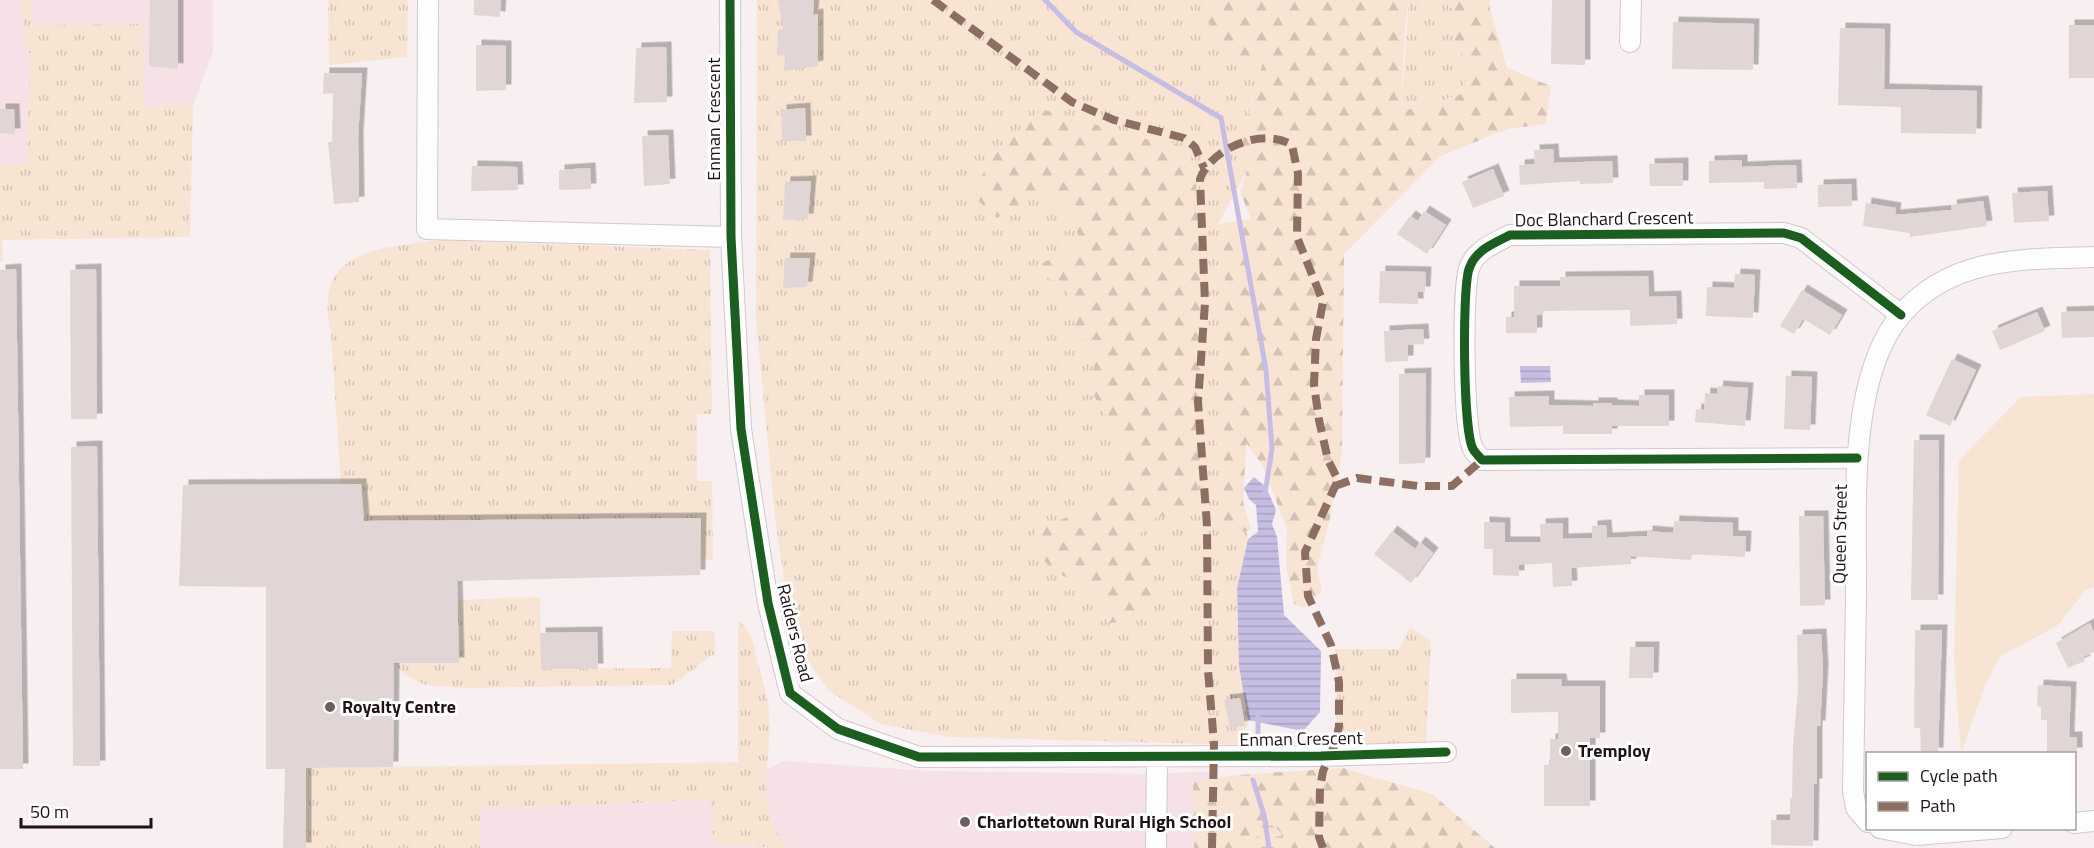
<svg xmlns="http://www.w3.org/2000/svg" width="2094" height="848" viewBox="0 0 2094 848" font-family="'Titillium Web',sans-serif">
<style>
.built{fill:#f5e1e6}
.grass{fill:url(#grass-tufts)}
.forest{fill:url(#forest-firs)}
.wetland{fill:url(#wetland-marsh)}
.park{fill:#f8e4d3}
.water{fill:url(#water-rules)}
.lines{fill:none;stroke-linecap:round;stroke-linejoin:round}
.stream{stroke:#c6bee2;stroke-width:5}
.building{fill:#e1d6d5;filter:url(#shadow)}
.street-casing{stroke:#d3c8ca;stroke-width:22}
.street{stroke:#fefdfd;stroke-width:20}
.quiet{stroke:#8d6e63;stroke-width:8;stroke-dasharray:15 8;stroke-linecap:butt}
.cycleway-casing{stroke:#fff;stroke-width:13}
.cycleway{stroke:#1b5e20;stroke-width:9}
.poi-dot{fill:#6c5f63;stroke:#fff;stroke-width:2}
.labels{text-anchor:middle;stroke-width:6;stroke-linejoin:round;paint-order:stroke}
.street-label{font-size:18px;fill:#201216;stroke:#fff}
.poi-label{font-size:18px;font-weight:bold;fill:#201216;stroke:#fff;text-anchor:start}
</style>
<defs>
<pattern id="grass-tufts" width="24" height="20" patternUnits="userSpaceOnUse" patternTransform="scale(1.5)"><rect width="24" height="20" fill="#f8e4d3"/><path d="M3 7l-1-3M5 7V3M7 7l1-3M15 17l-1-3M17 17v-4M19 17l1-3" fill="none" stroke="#d4c3b4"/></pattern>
<pattern id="forest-firs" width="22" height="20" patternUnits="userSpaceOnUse" patternTransform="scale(1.5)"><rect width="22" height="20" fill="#f8e4d3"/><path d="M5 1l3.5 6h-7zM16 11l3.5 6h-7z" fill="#d4c3b4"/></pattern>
<pattern id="wetland-marsh" width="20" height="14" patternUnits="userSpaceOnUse" patternTransform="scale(1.5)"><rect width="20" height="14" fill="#f8e4d3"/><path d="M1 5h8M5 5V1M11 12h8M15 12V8" fill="none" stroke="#d4c3b4"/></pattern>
<pattern id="water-rules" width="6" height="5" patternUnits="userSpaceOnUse" patternTransform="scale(1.5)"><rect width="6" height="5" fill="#c6bee2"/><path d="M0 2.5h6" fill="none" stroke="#aaa2c1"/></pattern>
<filter id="shadow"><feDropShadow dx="5.5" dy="-5.5" stdDeviation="0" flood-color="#0004"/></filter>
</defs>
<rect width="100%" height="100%" fill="#f8eff1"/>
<!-- built -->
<path class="built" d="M0,0H213V51L193,105L144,107L33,25L26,164L0,166Z
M783,761L930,771L1157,774L1216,771L1217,848H480L479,809L711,800Z"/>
<!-- grass -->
<path class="grass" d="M22,0H31L33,25L142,24L144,106L193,105L190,237L2,240L3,262H0V166L26,163L31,54L24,48Z
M328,0H408L407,57L329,65Z
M757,0H1294L1253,96L1241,154L1248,168L1218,224L1246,442L1243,502L1248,539L1237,588L1239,666L1248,720L1243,745L949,737L881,724L828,690L793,638L775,518L756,319Z
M1409,0H1441L1452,8L1455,43L1468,63L1464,93L1427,106L1401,111Z
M438,240L710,250L712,414H697V481H712L713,560L364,521L341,485L331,334C312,250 375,249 438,240Z
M540,597L541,669L671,668L672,631H715L714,654L672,685L461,688L426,685L405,675L394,663H458V600Z
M738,620C755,636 753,643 758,664C762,678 766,691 768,705C775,756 751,800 787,848L714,844L710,800L480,809V848H306V768L738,762Z
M1410,627L1431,641L1426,742L1337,747L1335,649H1400Z"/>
<!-- forest -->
<path class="forest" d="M1215,0H1267L1277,3L1282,0H1409L1405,27L1401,111L1427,106L1464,93L1468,62L1455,43L1452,8L1441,0H1490V9L1507,68L1551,86L1546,124L1507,129L1441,156L1344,254L1342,451L1331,514L1317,569L1322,591L1304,608L1294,604L1286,566L1287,528L1262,465L1246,443L1243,502L1251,530L1221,535V491L1216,444L1226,287L1218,224L1251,219L1240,192L1248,168L1241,155L1244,131L1263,62L1237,58L1210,24L1208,1Z
M1041,109L1150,140L1172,142L1191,152L1208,290L1197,509L1154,518L1134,541L1151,557L1154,587L1141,620L1110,623L1090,586L1053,572L1030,541L1037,529L1078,513L1099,491L1116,495L1120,439L1088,386L1102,340H1079L1066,288L1046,277L1042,263L1084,244L1066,215L1043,191L997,218L970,193L1000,148Z
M1343,768L1432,794L1495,848H1194L1193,782L1237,775Z"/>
<!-- wetland -->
<path class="wetland" d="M1264,815L1283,835L1285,848H1253Z"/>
<!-- park -->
<path class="park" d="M2094,394V587L2085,591L2057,626L1999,657L1986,683L1961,753L1954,661L1959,460L2021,397Z"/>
<!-- water -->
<path class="water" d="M1520,366H1550L1551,382L1521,383Z
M1254,477L1266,487L1276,510L1272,524L1277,537L1284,615L1321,651L1320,712L1303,731L1248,720L1239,666L1237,588L1248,539L1258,532L1256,505L1249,499L1244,488Z"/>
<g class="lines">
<!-- stream -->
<path class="stream" d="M1045,0L1076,32L1221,118L1266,370L1272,449L1265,493
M1258,714V737
M1253,780L1264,815L1269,848"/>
</g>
<!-- building -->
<path class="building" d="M150,0H178V69L149,66Z
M474,0H501L500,17L474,15Z
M778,0H814L813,15L818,14V66L784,71L785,55H777L778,30L783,29Z
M1552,0H1585V65L1551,64Z
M1673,22L1754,24L1753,70L1672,69Z
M2069,25H2094V78H2069Z
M1840,28L1885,29L1884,89L1977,91L1976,134L1901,133V107L1838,105Z
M476,45L506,46V90L476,91Z
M666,47L667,102L634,103L636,48Z
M324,73H362L358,138L359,202L334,204L328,142H332L333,93L323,94Z
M805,108L806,141H782L781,110Z
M0,109H14L15,134L0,133Z
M668,135L670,184L644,186L642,136Z
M1553,149L1554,163L1612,161L1613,183L1580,184V181L1520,185L1519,165L1535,164L1534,150Z
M1742,160V167L1796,165L1797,188L1764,189V182L1709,183V161Z
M1683,163V186H1650L1649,164Z
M472,166L517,167L518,190L471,191Z
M590,168L591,189L559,190V170Z
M1493,169L1504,196L1473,208L1462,182Z
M811,181L808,219L783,220L785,182Z
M1851,184L1852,206L1818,207V185Z
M2047,191L2049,221L2014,223L2012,193Z
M1983,201L1987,226L1910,237V233L1863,226L1866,203L1896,208L1895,215L1952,210L1951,205Z
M1424,211L1446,225L1427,254L1397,234L1410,216L1418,221Z
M785,258H810L807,287L783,288Z
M16,269L23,769H0V270Z
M96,269L97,419H71L70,270Z
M1380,271L1426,272L1425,292H1418V304L1379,303Z
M1735,274L1755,275L1753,318L1706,316L1707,287L1734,288Z
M1648,276L1649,297L1676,296L1677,324L1630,326V310L1542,311V315H1537V333H1506V317H1514V286H1560V277Z
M1802,290L1842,315L1830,335L1803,319L1794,334L1780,326Z
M2094,311V337L2062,338L2061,312Z
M2037,312L2045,331L2000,350L1992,331Z
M1423,329L1424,344L1408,345V361L1385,362L1384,331Z
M1952,359L1976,370L1950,426L1926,415Z
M1426,373L1425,463L1399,464V374Z
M1786,376L1812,377L1810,430L1784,429Z
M1718,386L1748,388L1745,426L1695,422L1696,409L1704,410L1705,393L1717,394Z
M1639,395H1669V426H1612V434H1563V426L1510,427L1509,397L1549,396V405L1593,406V403H1612V405L1639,406Z
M1914,440H1939L1938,600H1911Z
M97,446L100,766H73L71,447Z
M361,484L364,521L701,518L700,575L457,581L459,663H394L393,767L306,768V848H283L285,769H266V587L179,586L183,485Z
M1799,516H1823L1825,605L1800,606Z
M1674,521L1733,523V536H1746L1745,557L1692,554L1691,560L1631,556V564L1571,568L1572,586L1553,587L1552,563L1519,565V576L1493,575V549H1484V522L1505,523V542H1541L1540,524L1563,523V539L1592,538V526L1606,525L1607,538L1647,536V531L1673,533Z
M1392,531L1415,549L1420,542L1433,553L1411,583L1374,554Z
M2090,623L2094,633V652L2083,657L2085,661L2068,668L2056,643Z
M1915,630H1942L1938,753H1921L1920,728H1914Z
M597,632L598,669H541L540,633Z
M1821,634L1823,670L1820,726H1817V784H1814L1813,846L1771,845V820H1790V798H1792L1793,746L1798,689L1797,635Z
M1630,647H1654L1653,678H1629Z
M1511,679H1561L1562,686H1600V738H1590V806H1544V765H1550V739H1558V712L1511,713Z
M2038,685L2071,687L2069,737H2077V753H2047V720H2041V707L2037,706Z
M1240,698L1245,726L1230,728L1224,700Z"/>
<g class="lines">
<!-- street casing -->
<g class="street-casing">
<path id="street" d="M428,0L427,229L731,237
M730,0L731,237L741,429L768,603L790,693L838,729L919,757L1321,756L1446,752
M1630,42L1631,0
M1857,458L1482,460C1479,456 1475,453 1473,449C1463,431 1462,290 1469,269C1475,250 1493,244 1510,235L1784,233L1801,238L1901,315
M1868,822L1856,808L1853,791C1854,726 1855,661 1856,596C1857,516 1846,379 1901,315C1951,256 2025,259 2094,257
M2074,823L2094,821
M1880,828L1916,835L2002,828
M1156,848L1157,756"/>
</g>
<!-- street -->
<use href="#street" class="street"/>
<!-- quiet -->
<path class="quiet" d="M933,0L1072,102L1114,120L1184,138L1195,147L1204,168
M1335,486L1357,478L1418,486H1452L1482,460
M1212,848L1214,744L1208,670L1207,526L1198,402L1205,303L1200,179C1211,148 1263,127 1292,145L1298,174L1297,237L1323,302L1316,339L1314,385L1319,420L1328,460L1338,480L1305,552L1308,596L1331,645L1339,682V726L1335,744L1323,771L1320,788L1319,837L1323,848"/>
<!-- cycleway casing -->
<g class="cycleway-casing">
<path id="cycleway" d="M730,0L731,237L741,429L768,603L790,693L838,729L919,757L1321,756L1446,752
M1857,458L1482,460C1479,456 1475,453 1473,449C1463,431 1462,290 1469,269C1475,250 1493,244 1510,235L1784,233L1801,238L1901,315"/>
</g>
<!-- cycleway -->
<use href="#cycleway" class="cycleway"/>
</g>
<!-- markers -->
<g class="poi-dot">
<circle cx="330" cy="707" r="6"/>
<circle cx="1566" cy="751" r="6"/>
<circle cx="965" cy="822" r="6"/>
</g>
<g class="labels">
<!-- street labels -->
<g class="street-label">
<text transform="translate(714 119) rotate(-90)" y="6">Enman Crescent</text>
<text transform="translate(1604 219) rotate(-1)" y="6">Doc Blanchard Crescent</text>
<text transform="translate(1840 534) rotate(-89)" y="6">Queen Street</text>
<text transform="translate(795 633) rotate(76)" y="6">Raiders Road</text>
<text transform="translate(1301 739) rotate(-1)" y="6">Enman Crescent</text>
</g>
<!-- poi labels -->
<g class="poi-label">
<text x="342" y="713">Royalty Centre</text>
<text x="1578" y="757">Tremploy</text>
<text x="977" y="828">Charlottetown Rural High School</text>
</g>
</g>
<!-- legend -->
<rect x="1866" y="752" width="210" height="78" fill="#ffffff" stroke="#a6a0a2" stroke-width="1.5"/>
<rect x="1878" y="772" width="30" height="9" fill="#1b5e20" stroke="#a6a0a2" stroke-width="1.5"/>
<text x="1920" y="782" font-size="18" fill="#201216">Cycle path</text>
<rect x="1878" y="802" width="30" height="9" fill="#8d6e63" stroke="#a6a0a2" stroke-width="1.5"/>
<text x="1920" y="812" font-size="18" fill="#201216">Path</text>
<!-- scale -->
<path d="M21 818v9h130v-9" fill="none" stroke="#201216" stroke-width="3"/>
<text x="30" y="818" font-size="18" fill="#201216" stroke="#ffffff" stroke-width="4.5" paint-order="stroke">50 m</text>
</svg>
